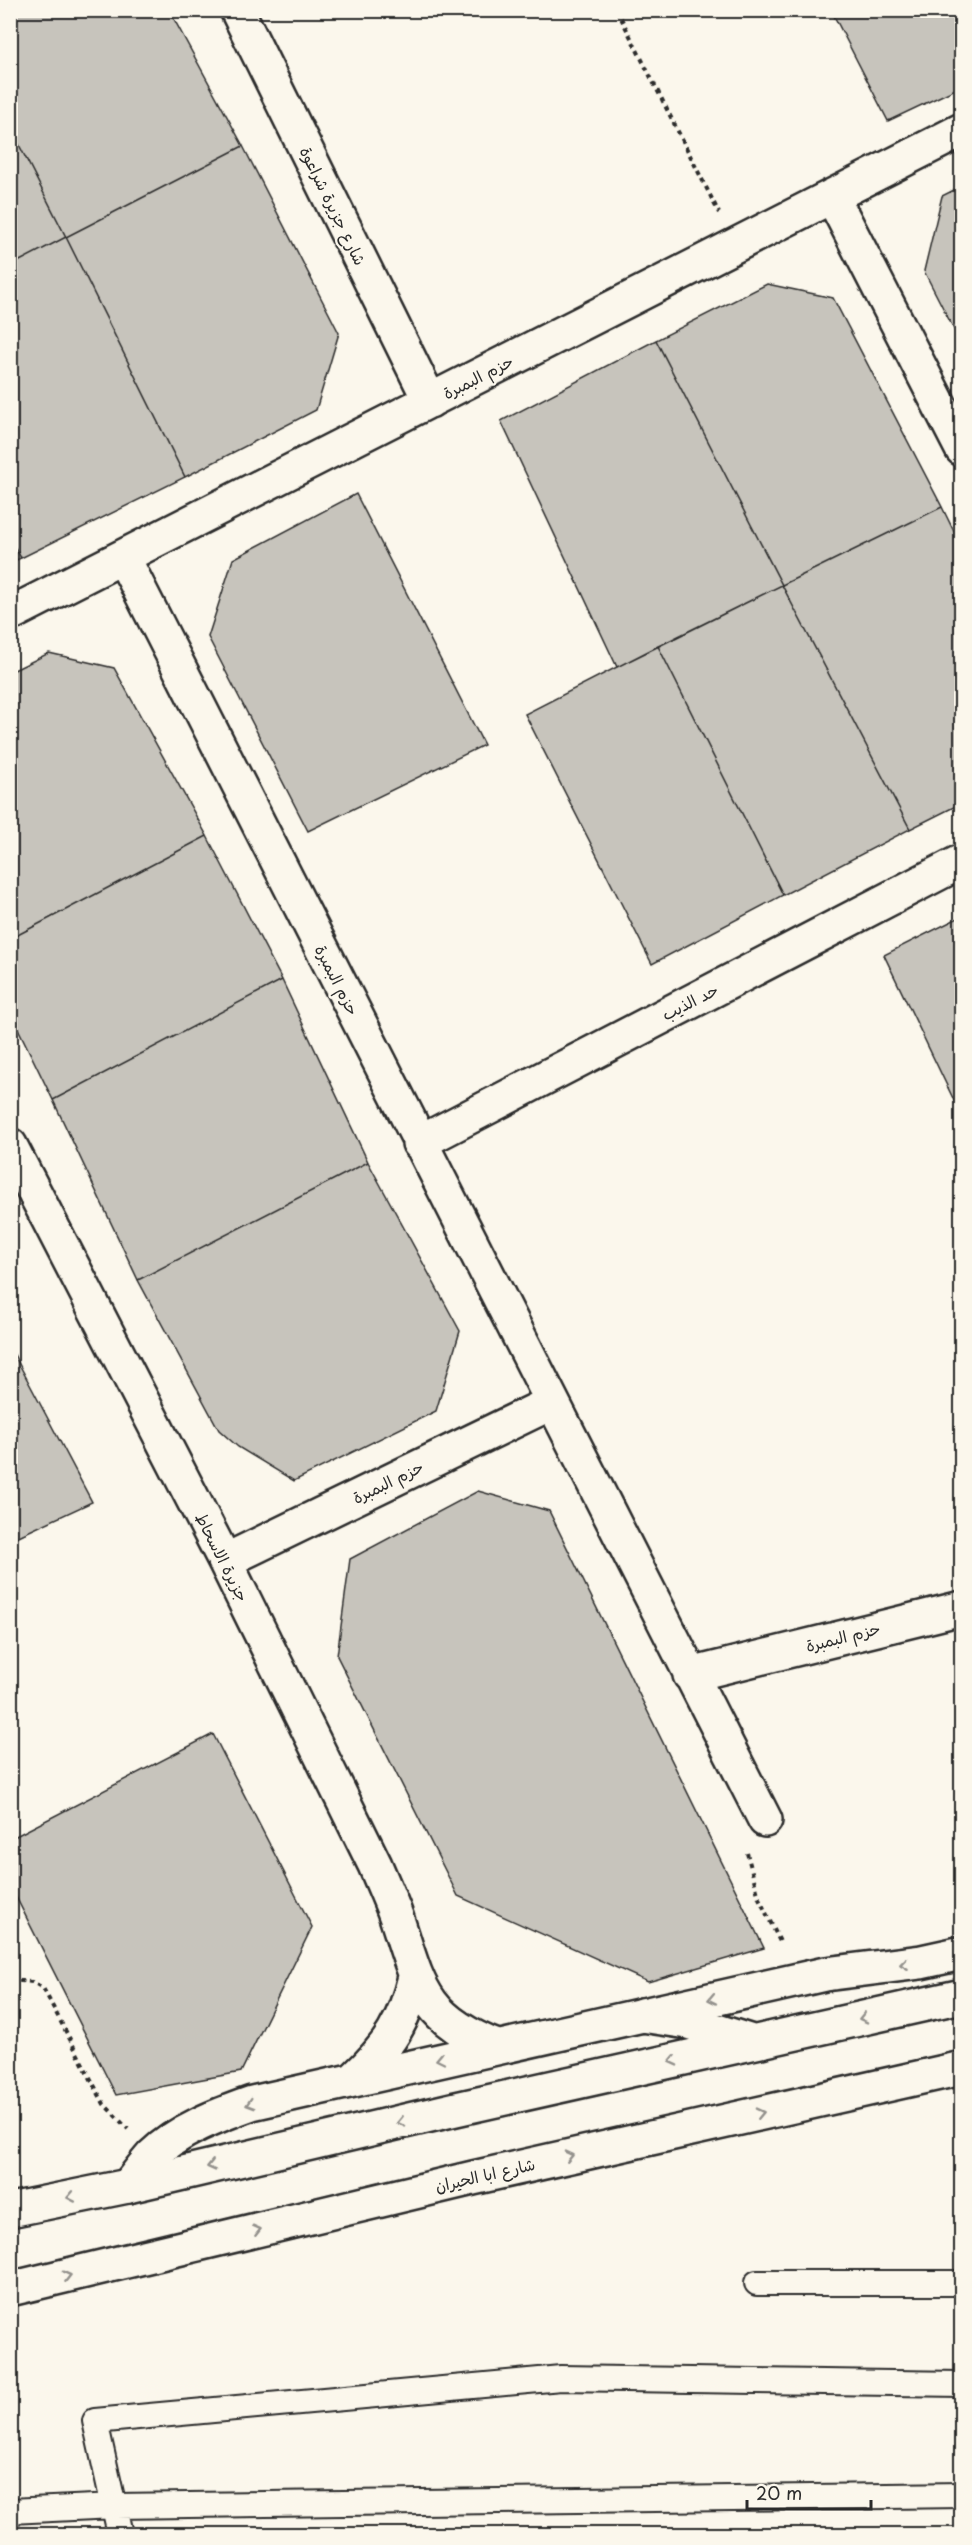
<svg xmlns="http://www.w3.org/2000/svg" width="972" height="2545" viewBox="0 0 972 2545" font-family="'Playpen Sans','Playpen Sans Arabic',sans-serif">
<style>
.building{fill:#c7c4bc;stroke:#2b2b2b;stroke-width:1.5}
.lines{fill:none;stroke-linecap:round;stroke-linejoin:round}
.lane-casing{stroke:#2b2b2b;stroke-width:28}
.street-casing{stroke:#2b2b2b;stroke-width:38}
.secondary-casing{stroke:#2b2b2b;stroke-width:38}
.path{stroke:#2b2b2b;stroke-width:4;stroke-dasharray:4.5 4.5;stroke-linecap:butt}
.lane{stroke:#fbf7ec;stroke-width:24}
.street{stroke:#fbf7ec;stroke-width:33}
.secondary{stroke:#fbf7ec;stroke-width:33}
.oneway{stroke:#93918c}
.labels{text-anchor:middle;stroke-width:4.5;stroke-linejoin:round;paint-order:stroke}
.street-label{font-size:16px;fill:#2b2b2b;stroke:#fbf7ec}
</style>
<rect width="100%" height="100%" fill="#fbf7ec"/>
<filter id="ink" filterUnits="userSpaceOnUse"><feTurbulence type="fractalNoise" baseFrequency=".0167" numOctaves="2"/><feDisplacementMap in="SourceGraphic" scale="12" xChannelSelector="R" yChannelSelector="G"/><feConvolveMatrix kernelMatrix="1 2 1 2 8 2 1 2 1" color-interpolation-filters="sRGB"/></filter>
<g filter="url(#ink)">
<!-- building -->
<path class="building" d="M10,10H169L243,146L66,237L10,127Z
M831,10H962V86L888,121Z
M10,127L66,237L10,266Z
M243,146L339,333L316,410L185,477L66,237Z
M962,186V345L924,271L942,196Z
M66,237L185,477L21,558L10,539V266Z
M767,284L833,298L942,507L782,585L656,340Z
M656,340L782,585L617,667L501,421Z
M356,494L484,745L308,831L208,637L233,559Z
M942,507L962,548V803L910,829L782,585Z
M10,539L21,558L10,563Z
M782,585L910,829L783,895L658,646Z
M658,646L783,895L652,964L525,714Z
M49,653L114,668L207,836L10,939V672Z
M207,836L282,980L53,1100L10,1012V939Z
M962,916V1117L884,955Z
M282,980L368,1162L138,1280L53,1100Z
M368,1162L460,1331L436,1411L294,1481L238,1447L219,1430L138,1280Z
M10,1347L92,1502L10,1540Z
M478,1491L549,1511L764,1948L648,1982L458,1896L337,1656L350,1559Z
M213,1734L312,1927L241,2072L116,2095L10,1885V1839Z"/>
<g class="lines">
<!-- lane casing -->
<g class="lane-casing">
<path id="lane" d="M757,2283H962
M10,2511L115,2506L962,2495
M120,2534L95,2421L561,2378L962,2384"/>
</g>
<!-- street casing -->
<g class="street-casing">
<path id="street" d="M237,10L430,401
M832,196L962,449
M123,557L765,1820
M10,614L962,130
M419,1143L962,861
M10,1145L225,1561L375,1865C382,1882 390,1899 396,1916C419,1986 422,2018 497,2047
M225,1561L551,1403
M690,1675L962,1608
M355,2078C389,2046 404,2023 415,1977
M128,2186C136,2176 144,2165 152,2156C178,2130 218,2115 252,2103L825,1974L921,1962L962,1953"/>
</g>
<!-- secondary casing -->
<g class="secondary-casing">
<path id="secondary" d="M642,2015L688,2022L752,2042
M10,2210L128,2186L456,2109L962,1996
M10,2289L473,2178L962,2068"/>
</g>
<!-- path -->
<path class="path" d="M617,10L719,213
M747,1853L759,1898L781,1944
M10,1980L32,1982L43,1988L104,2104L128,2129"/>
<!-- lane -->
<use href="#lane" class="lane"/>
<!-- street -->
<use href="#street" class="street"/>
<!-- secondary -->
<use href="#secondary" class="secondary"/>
</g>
<!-- one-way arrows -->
<defs><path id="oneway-chevron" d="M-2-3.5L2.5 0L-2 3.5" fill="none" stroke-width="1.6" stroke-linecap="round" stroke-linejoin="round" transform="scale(1.5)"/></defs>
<g class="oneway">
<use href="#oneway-chevron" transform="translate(904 1964) rotate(173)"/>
<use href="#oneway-chevron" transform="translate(712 1999) rotate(168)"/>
<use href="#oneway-chevron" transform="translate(863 2018) rotate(167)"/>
<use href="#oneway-chevron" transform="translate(440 2059) rotate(168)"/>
<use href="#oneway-chevron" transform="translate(673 2061) rotate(167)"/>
<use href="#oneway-chevron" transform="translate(250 2104) rotate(163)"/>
<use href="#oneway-chevron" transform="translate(760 2113) rotate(-13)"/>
<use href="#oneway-chevron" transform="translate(401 2122) rotate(167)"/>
<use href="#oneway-chevron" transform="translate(569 2156) rotate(-13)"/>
<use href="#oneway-chevron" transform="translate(211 2166) rotate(167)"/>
<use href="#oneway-chevron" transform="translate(71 2197) rotate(169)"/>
<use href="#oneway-chevron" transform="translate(257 2230) rotate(-14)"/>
<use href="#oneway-chevron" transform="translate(67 2276) rotate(-14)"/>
</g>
</g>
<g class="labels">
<!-- street labels -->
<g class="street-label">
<text transform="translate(333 206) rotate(64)" y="6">شارع جزيرة شراعوة</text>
<text transform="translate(478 377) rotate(-27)" y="6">حزم البمبرة</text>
<text transform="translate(337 980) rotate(63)" y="6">حزم البمبرة</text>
<text transform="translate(690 1002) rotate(-27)" y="6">حد الذيب</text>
<text transform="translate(388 1482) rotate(-26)" y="6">حزم البمبرة</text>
<text transform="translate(222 1557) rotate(63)" y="6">جزيرة الاسحاط</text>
<text transform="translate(843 1637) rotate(-14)" y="6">حزم البمبرة</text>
<text transform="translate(485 2175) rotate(-13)" y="6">شارع ابا الحيران</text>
</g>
</g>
<!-- margin -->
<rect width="972" height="2545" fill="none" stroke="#fbf7ec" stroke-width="36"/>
<rect x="18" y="18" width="936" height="2509" fill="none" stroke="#2b2b2b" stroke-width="2" filter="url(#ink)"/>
<!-- scale -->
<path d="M747 2500v9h124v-9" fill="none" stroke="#2b2b2b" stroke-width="3"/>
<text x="756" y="2500" font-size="18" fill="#2b2b2b" stroke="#fbf7ec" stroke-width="4.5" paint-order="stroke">20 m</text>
</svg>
